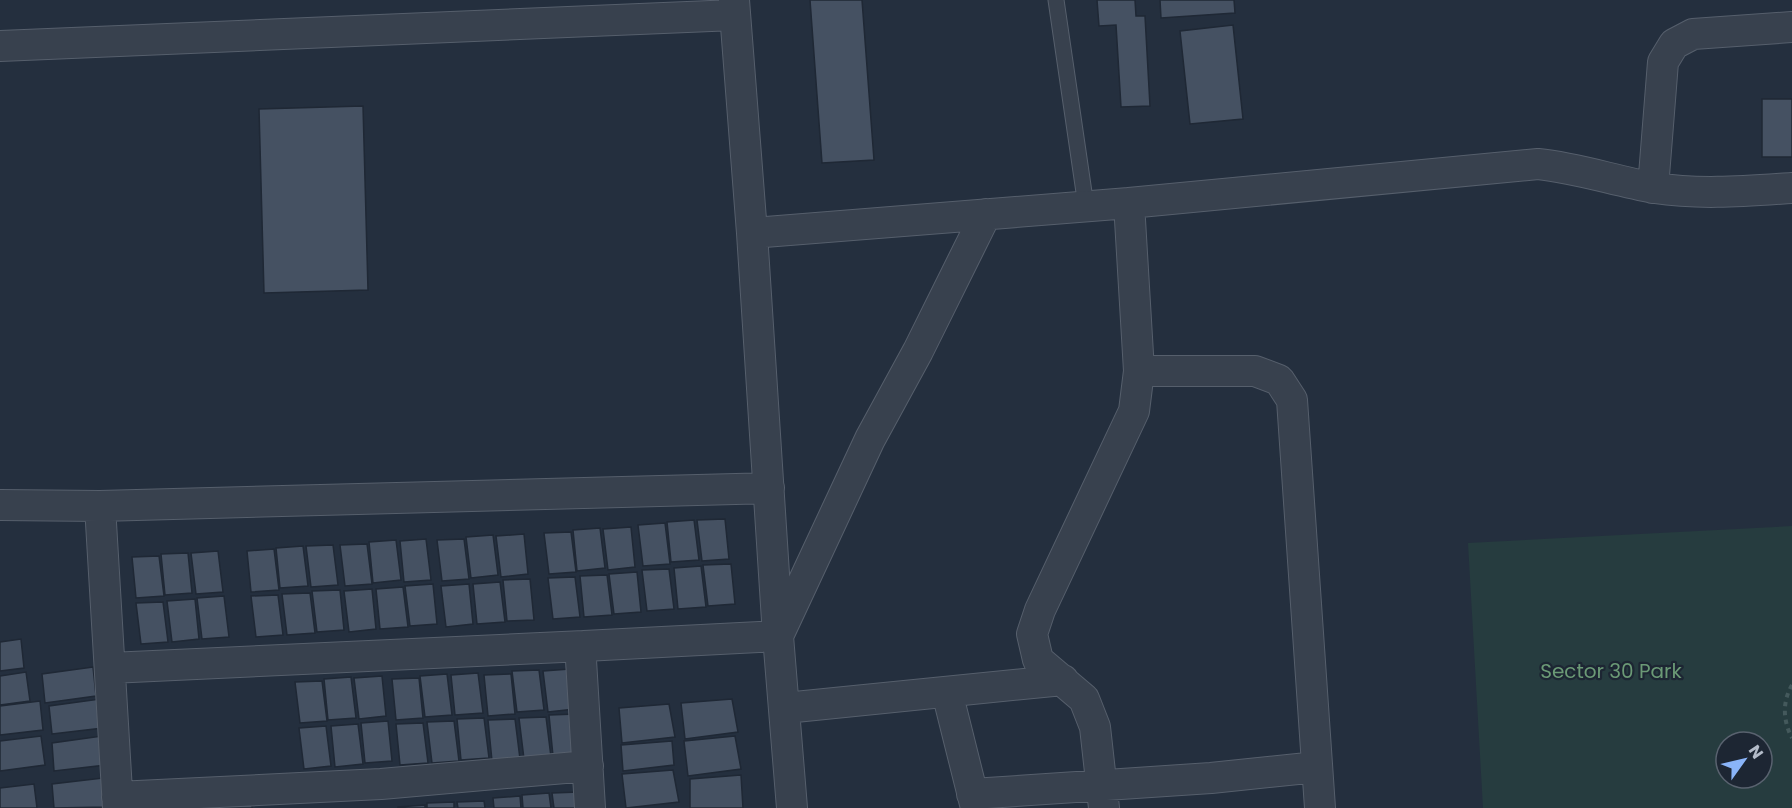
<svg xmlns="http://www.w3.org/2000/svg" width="1792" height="808" viewBox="0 0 1792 808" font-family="Poppins,sans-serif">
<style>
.green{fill:#263c3f;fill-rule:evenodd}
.building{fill:#455162;stroke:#1f2835;stroke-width:1.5}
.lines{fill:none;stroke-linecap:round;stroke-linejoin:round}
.lane-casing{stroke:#565f6c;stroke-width:17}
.street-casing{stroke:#565f6c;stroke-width:32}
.path{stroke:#44595c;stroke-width:4;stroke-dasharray:4.5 4.5;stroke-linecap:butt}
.lane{stroke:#38414e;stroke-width:15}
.street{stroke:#38414e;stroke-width:30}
.labels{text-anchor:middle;stroke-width:4.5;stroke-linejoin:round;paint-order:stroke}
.park-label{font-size:20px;fill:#6b9a76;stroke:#1d2633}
</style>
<rect width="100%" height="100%" fill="#242f3e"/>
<!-- green -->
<path class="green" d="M1792,526V808H1483L1468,543ZM1726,742H1762V778H1726Z"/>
<!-- building -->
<path class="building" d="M810,0H862L874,160L822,163Z
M1097,0H1135L1136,16H1145L1150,106L1121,107L1116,25L1099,26Z
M1160,0H1234L1235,13L1161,18Z
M1233,25L1243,119L1190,124L1180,31Z
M1762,99H1792V157H1762Z
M363,106L368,290L264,293L259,109Z
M725,519L729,559L702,561L697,520Z
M694,520L699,560L671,562L667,522Z
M665,523L670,564L643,566L638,525Z
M631,527L635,567L608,570L603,529Z
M600,528L605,568L577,571L573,530Z
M571,532L576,572L549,574L544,533Z
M524,534L528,574L501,577L496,536Z
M493,535L498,575L471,578L466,537Z
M426,539L431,580L404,582L400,541Z
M464,539L469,579L442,581L437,540Z
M396,540L401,580L373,583L369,542Z
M367,544L372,584L345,586L340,545Z
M333,545L338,585L311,587L306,546Z
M303,546L308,586L280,588L276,548Z
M274,549L279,590L251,592L247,551Z
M218,551L223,592L196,594L191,553Z
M188,553L192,593L165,595L161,554Z
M159,556L164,596L136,598L132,557Z
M731,564L735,604L708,606L703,565Z
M701,566L706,607L678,609L674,568Z
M669,569L674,609L647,611L642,570Z
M637,572L641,612L614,614L609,574Z
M607,575L612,615L584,617L580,576Z
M575,577L580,617L553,619L548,578Z
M530,579L534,620L507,621L503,580Z
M500,582L505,622L477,624L473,584Z
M433,584L437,624L410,626L405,586Z
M469,584L473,624L446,627L441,586Z
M403,587L408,627L380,629L376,589Z
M372,589L376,629L349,632L344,591Z
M340,590L344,630L317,632L312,591Z
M310,593L315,633L287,635L282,594Z
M278,595L283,635L256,637L251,596Z
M224,596L229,637L202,639L197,598Z
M195,599L199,639L172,642L167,601Z
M163,602L168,642L141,644L136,603Z
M21,639L24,668L0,671V642Z
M93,667L96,696L45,703L42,674Z
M570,669L575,709L548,712L543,671Z
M539,670L544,710L517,712L512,671Z
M26,672L30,701L0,705V676Z
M478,673L483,713L455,715L451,675Z
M447,674L452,715L425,717L420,676Z
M511,674L515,714L488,716L484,675Z
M382,676L386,716L359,719L354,678Z
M351,677L356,718L328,720L324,679Z
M419,678L423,718L396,720L392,679Z
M322,681L327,721L300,723L295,682Z
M100,699L103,728L52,734L49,706Z
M732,699L738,732L685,739L681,703Z
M40,701L43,730L0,735V706Z
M669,704L675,737L622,743L619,708Z
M576,714L581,754L553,756L549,715Z
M546,717L551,757L524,759L519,718Z
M484,718L489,758L461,760L457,719Z
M515,719L520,759L492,761L488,720Z
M388,721L392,761L365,763L361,723Z
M454,721L459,761L432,763L427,722Z
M423,723L428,763L400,765L396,724Z
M358,724L363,764L335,767L331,726Z
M326,726L331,766L304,769L299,728Z
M41,736L45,765L0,771V741Z
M102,736L106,765L54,771L52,743Z
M735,736L741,769L688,776L684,741Z
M672,741L674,765L623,771L621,745Z
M673,770L679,802L626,808L622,774Z
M741,775L743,808H690V779Z
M103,778L106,807L54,808L52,784Z
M34,784L37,808H0V788Z
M579,792L581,808H554L552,793Z
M549,793L551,808H523L522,795Z
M520,796L521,808H494L493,798Z
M484,801L485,808H458L457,802Z
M454,802V808H427V803Z
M252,803V808H214Z
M425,805V808H398V807Z"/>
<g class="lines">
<!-- lane casing -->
<g class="lane-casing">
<path id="lane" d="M1056,0L1086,206"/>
</g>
<!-- street casing -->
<g class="street-casing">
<path id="street" d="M734,0L752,233L778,636L792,808
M0,46L735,15
M1653,188L1663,62L1674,44L1693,34L1792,27
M1129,203L1538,164C1578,168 1615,181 1655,188C1700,195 1746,191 1792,188
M752,233L1129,203L1139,371H1255L1279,380L1292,400L1320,808
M0,505L100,506L769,488
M100,506L118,808
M110,668L584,646
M947,692L976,808
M785,708L1063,680
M972,794L1211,778L1317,767
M117,797L381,784L588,766
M590,808L581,660L584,646L778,636L870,439L918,351L986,214
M1104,808L1095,727L1084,699L1038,660L1032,634L1040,610L1134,411L1139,371"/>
</g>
<!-- path -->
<path class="path" d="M1792,685C1782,702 1783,721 1792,738"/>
<!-- lane -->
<use href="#lane" class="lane"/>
<!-- street -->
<use href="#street" class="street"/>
</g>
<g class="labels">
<!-- park labels -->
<g class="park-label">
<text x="1611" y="678">Sector 30 Park</text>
</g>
</g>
<!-- north arrow -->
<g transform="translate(1744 760) rotate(56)"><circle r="28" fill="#1d2633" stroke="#59626f" stroke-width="1.5"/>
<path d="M0-4.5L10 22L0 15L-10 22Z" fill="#8ab4f8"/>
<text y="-9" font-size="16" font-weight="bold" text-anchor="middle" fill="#b4bcc9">N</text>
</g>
</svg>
